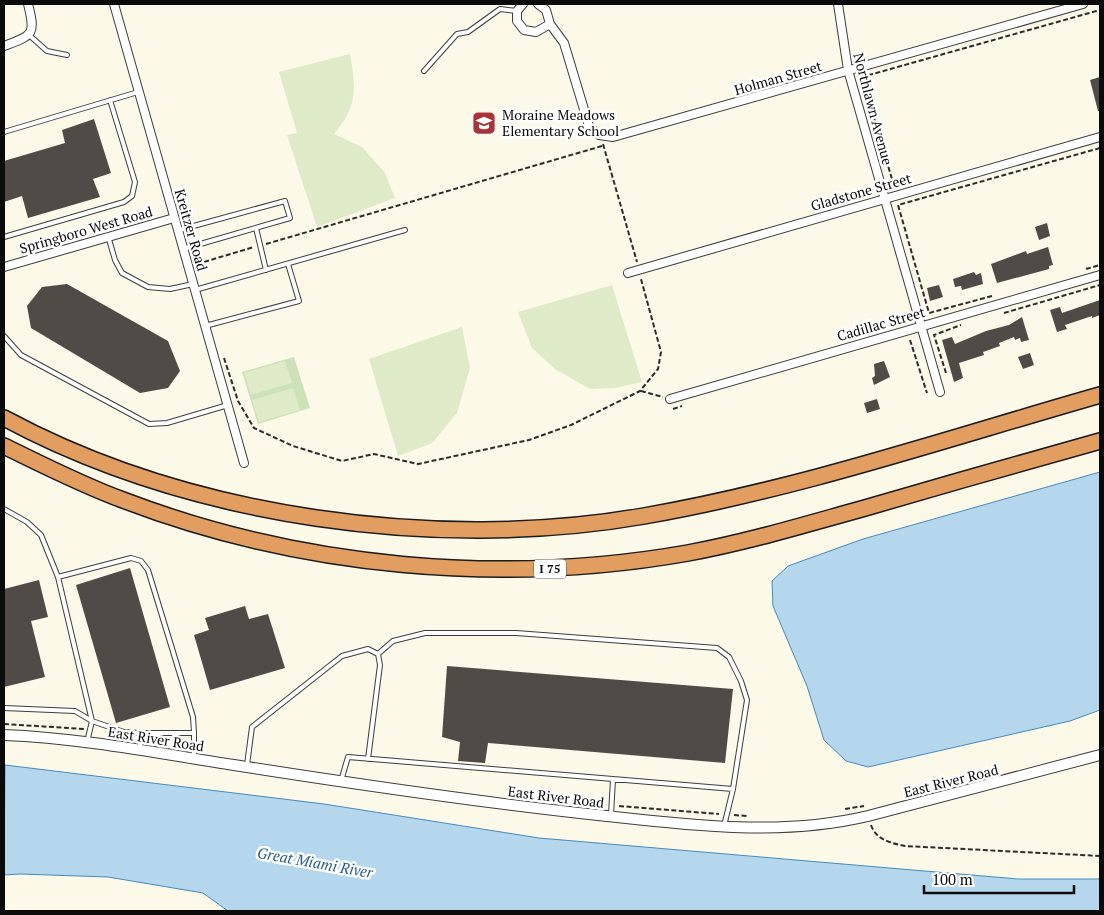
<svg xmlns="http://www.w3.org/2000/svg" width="1104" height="915" viewBox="0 0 1104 915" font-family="'PT Serif',serif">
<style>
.green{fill:#cde1b8}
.pitch{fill:#deeac8}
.water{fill:#b4d7ed;stroke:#448bbb}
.building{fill:#514b47}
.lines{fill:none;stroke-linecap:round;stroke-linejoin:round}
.service-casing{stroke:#3d3d3d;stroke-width:6}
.minor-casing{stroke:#3d3d3d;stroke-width:10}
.tertiary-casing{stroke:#3d3d3d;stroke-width:12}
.motorway-casing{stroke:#1b1b1b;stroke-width:18}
.path{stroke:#2c2c2c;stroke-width:2;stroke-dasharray:5 2.5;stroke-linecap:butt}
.service{stroke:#fff;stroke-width:4}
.minor{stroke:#fff;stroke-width:8}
.tertiary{stroke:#fff;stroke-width:10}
.motorway{stroke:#e29d61;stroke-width:15}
.labels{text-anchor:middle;stroke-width:5;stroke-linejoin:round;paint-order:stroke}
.shield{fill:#fff;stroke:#545454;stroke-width:1}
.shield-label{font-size:12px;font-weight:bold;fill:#0a0a0a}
.street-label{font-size:14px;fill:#0a0a0a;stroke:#fff}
.poi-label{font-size:14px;fill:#0a0a0a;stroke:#fff;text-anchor:start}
.water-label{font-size:15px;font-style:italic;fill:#245d8a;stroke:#fff}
</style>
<rect width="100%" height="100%" fill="#fcf9e9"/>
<!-- green -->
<path class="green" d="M294,357L310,408L258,424L242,372Z"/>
<!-- pitch -->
<path class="pitch" d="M350,54C356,88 358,106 334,134L362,147L385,173L395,198L317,227L287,135L297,133L279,72Z
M612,285L642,382L615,388L590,389L555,369L532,348L518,312Z
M462,327L470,368L457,413L432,443L398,456L369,359Z
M285,361L292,383L251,395L244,373Z
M293,388L300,410L259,422L252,400Z"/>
<!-- water -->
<path class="water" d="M1100,472V710L1070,721L868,767L846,761L824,740L807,686L773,606L772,581L788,566L863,539Z
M5,765L324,804L539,838L1018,879H1100V911H228L203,893L108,877L20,874L4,875Z"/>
<!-- building -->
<path class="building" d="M1100,77V111H1098L1090,80Z
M94,119L111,173L93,179L100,197L28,218L22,196L4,202V161L65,143L62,130Z
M1047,223L1050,236L1039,240L1035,227Z
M1048,247L1053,265L1049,266V269L997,283L991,264L1026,251L1027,254Z
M974,272L976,275L981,273L983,284L962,290L961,286L955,287L953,279Z
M67,284L168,341L180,371L168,388L140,393L31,328L27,306L42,287Z
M939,285L943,297L930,301L927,288Z
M1100,300V315L1092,318V316L1065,325L1067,329L1057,332L1050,310L1060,307L1062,313Z
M1022,317L1029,340L1021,342L1020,338L1015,340L1014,337L999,343L1000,346L983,352L984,355L959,363L963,378L954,382L942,340L952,337L955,344L986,331L1009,325Z
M1030,353L1034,365L1023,369L1018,357Z
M884,361L890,377L874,385L872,378L875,376L874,364Z
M877,399L880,409L867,413L864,403Z
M130,568L170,707L116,723L76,585Z
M39,580L48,617L31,621L45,677L4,687V589Z
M245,606L249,619L268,614L285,668L210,690L194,635L209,630L205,618Z
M447,666L733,689L725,763L488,743L485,763L458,761L460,742L442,737Z"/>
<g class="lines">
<!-- service casing -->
<g class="service-casing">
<path id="service" d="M29,35L47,51L67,55
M424,71L457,34L468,32L500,9L517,11
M4,132L138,92
M256,228L266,270
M179,230L285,201L290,218L183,249
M108,236L115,260L122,273L148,287L170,289L193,284
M4,237L124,202L132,196L135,182L110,100
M195,290L405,230
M205,326L299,301L288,264
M4,336L21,355L149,424L167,423L228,405
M4,509L27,522L41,535L58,577L92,721L87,742
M58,577L131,558L141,561L148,570L193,717L194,733
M378,654L393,641L425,633H516L717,648L729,657L741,681L747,700L733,789
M4,708L75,711L92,721L124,732L141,733
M140,748L141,733H194V758
M247,765L252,727L342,656L368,649L378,654L380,665L368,759
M341,781L348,757L733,789L724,826
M611,815L613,779"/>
</g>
<!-- minor casing -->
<g class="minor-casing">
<path id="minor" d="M114,4L244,463
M523,4L517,11V21L524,30L536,32L550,24
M538,4L546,10L550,24L564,43L589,126L599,135L613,137L1083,4
M838,4L848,70L940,392
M4,46C33,35 36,35 28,4
M4,267L174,218
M628,273L1100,137
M670,399L1100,275"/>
</g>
<!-- tertiary casing -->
<g class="tertiary-casing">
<path id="tertiary" d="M4,735C81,738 157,753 234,765C355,784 476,802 598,815C687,825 780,837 868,816L1100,755"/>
</g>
<!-- motorway casing -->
<g class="motorway-casing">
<path id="motorway" d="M4,418C190,518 437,552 644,516C799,489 949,438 1100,395
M4,446C43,465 82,485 123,500C301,568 501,586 688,553C748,542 807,524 865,508C943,485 1022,463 1100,441"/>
</g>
<!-- path -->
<path class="path" d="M603,144L637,262
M894,186L862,77L1100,10
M266,244L602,146
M197,264L254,247
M1086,269L1100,265
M992,296L929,313L898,205L1100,148
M1004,313L1100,285
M910,340L927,393
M224,358L238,401L254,428L293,446L342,461L374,454L418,464L529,440L571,425L640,391L658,369L661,352L641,279
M946,373L934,335L961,325
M641,391L663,397
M673,409L682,406
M4,724L84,729
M579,802L605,804
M619,806L719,814
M845,809L864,806
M734,815L747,816
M871,825C876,840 891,843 905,846L1100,856"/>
<!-- service -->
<use href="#service" class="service"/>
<!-- minor -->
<use href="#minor" class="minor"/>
<!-- tertiary -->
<use href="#tertiary" class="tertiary"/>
<!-- motorway -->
<use href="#motorway" class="motorway"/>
</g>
<!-- icons -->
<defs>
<g id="school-square" transform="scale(1.25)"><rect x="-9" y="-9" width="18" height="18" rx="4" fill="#a73439" stroke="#fff"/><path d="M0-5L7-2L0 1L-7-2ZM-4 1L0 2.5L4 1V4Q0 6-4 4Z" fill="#fff"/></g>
</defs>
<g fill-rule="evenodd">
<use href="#school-square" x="484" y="123"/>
</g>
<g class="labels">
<!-- shield labels -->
<rect class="shield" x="534" y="559.5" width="32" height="19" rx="4"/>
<g class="shield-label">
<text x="550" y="573">I 75</text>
</g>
<!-- street labels -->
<g class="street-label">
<text transform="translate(778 78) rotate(-16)" y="5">Holman Street</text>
<text transform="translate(873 109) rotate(75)" y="5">Northlawn Avenue</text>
<text transform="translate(861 192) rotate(-16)" y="5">Gladstone Street</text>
<text transform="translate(86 230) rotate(-16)" y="5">Springboro West Road</text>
<text transform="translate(191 230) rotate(74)" y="5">Kreitzer Road</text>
<text transform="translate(881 324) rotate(-16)" y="5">Cadillac Street</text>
<text transform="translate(156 739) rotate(9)" y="5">East River Road</text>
<text transform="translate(951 781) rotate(-14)" y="5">East River Road</text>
<text transform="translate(556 797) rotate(7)" y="5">East River Road</text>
</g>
<!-- poi labels -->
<g class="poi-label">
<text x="502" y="120">Moraine Meadows<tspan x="502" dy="16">Elementary School</tspan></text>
</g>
<!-- water labels -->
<g class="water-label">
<text transform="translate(315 863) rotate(10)" y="5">Great Miami River</text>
</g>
</g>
<!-- border -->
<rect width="1104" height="915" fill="none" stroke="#0a0a0a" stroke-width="10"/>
<!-- scale -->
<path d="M924 885v8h150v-8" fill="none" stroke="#0a0a0a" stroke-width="2.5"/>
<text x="932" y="885" font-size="15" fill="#0a0a0a" stroke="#ffffff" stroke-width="4" paint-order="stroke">100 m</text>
</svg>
